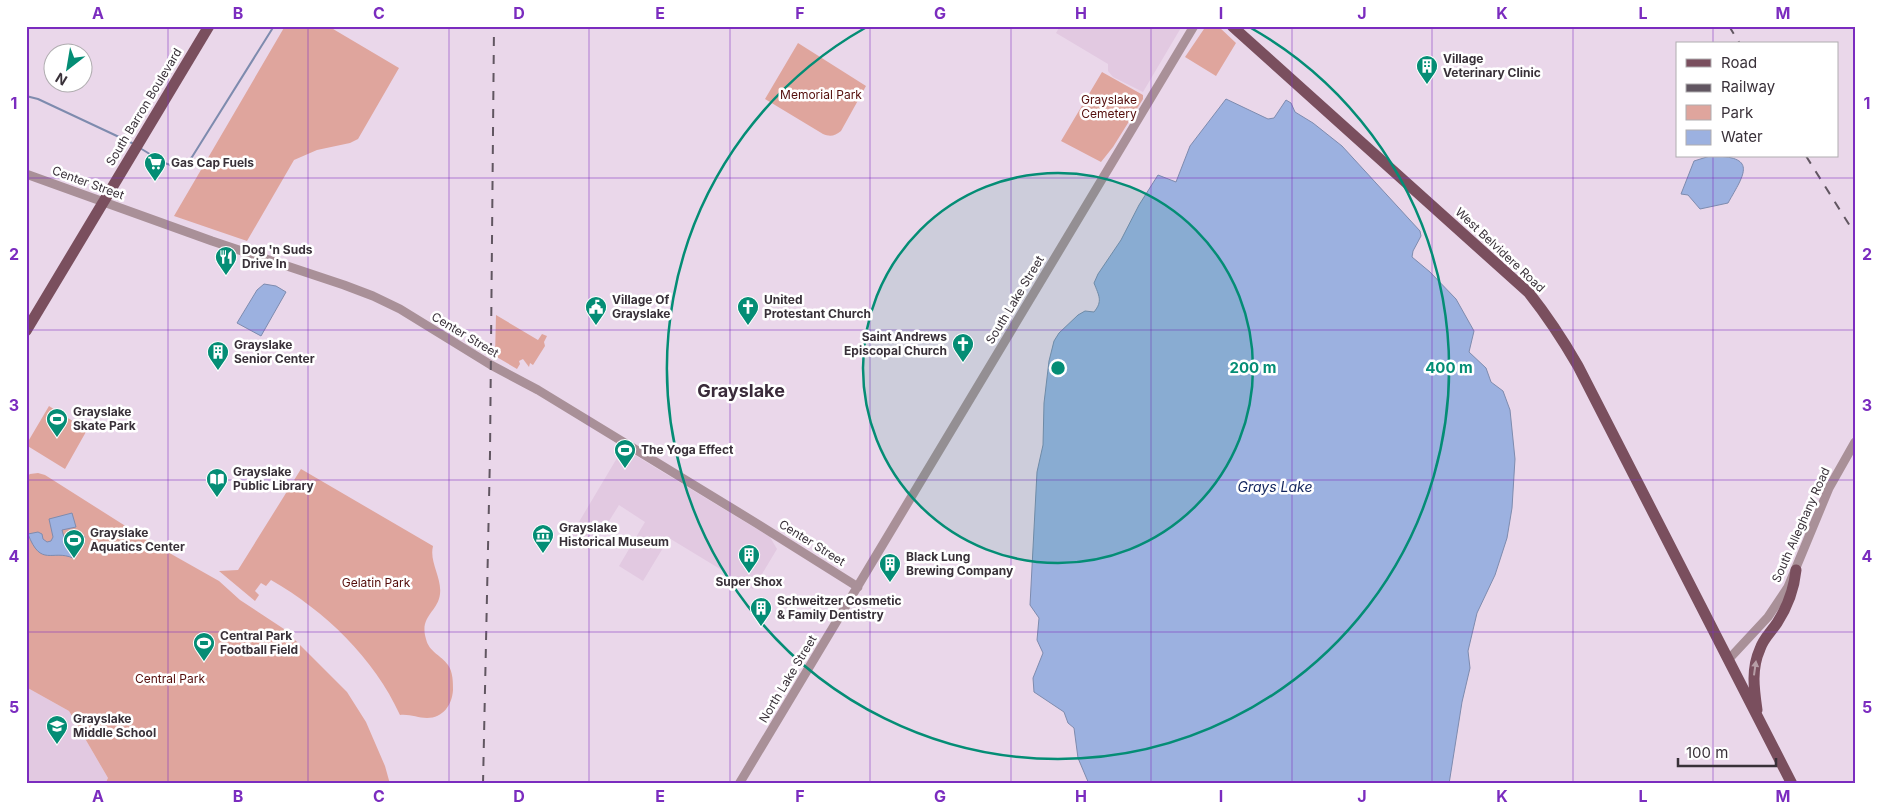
<svg xmlns="http://www.w3.org/2000/svg" width="1881" height="810" viewBox="0 0 1881 810" font-family="Inter,sans-serif">
<style>
.built{fill:#e2c9e1}
.green{fill:#dfa59d}
.water{fill:#9cb1e0;stroke:#7e8bae}
.lines{fill:none;stroke-linecap:round;stroke-linejoin:round}
.stream{stroke:#7e8bae;stroke-width:2}
.tertiary{stroke:#a99098;stroke-width:9}
.primary{stroke:#7a4f5e;stroke-width:11}
.rail{stroke:#615661;stroke-width:2;stroke-dasharray:9 9;stroke-linecap:butt}
.oneway{fill:#b69ea6}
.grid{fill:none;stroke:#7b2cbf;stroke-width:1;stroke-opacity:0.55}
.ring{fill:none;stroke:#048d75;stroke-width:2.5}
.labels{text-anchor:middle;stroke-width:5;stroke-linejoin:round;paint-order:stroke}
.poi-label{font-size:12px;font-weight:bold;fill:#393139;stroke:#fff;text-anchor:start}
.park-label{font-size:12px;fill:#540d0b;stroke:#fff}
.street-label{font-size:12px;fill:#393139;stroke:#fff}
.water-label{font-size:14px;font-style:italic;fill:#12255d;stroke:#fff}
.district-label{font-size:18px;font-weight:bold;fill:#3a2b3a;stroke:#fff}
.centre{fill:#048d75;stroke:#fff;stroke-width:2.5}
.ring-label{font-size:15px;text-anchor:middle;font-weight:bold;fill:#048d75;stroke:#fff;stroke-width:5;stroke-linejoin:round;paint-order:stroke}
.neatline{fill:none;stroke:#7b2cbf;stroke-width:2}
.grid-label{font-size:16px;text-anchor:middle;font-weight:bold;fill:#7b2cbf}
</style>
<rect width="100%" height="100%" fill="#ead7ea"/>
<!-- built -->
<path class="built" d="M1060,26H1182L1143,92L1113,77L1108,71V64L1056,33Z
M623,448L770,537L777,549L753,589L669,538L643,581L619,566L645,522L619,505L591,550L570,537Z
M26,687L69,711L108,778L105,784H26Z"/>
<!-- green -->
<path class="green" d="M285,26H328L399,68L358,139L350,143L317,150L294,160L247,241L174,216Z
M1206,26H1218L1236,43L1216,76L1185,57Z
M798,43L866,86L841,131C835,136 830,137 823,134L765,99Z
M1102,72L1143,95V99L1113,147L1101,162L1061,141Z
M496,315L538,340L542,334L547,336L544,342L545,346L533,365L530,363L529,367L523,359L519,361L520,364L517,369L495,356Z
M49,406L87,430L65,469L26,445Z
M301,469L433,546C429,562 442,577 440,594C438,612 419,616 426,639C429,652 441,655 448,665C453,672 453,682 453,690C452,705 443,718 427,718C418,718 410,714 400,715C374,658 325,611 271,580L266,586L261,583L255,591L259,595L255,601L219,571L238,570Z
M38,473L45,475L157,546L219,581L240,600L284,629L347,692L366,722L385,766L390,784H105L108,778L69,711L26,687V477L30,474Z"/>
<!-- water -->
<path class="water" d="M1226,99L1268,119L1274,118L1286,100L1291,103L1295,112L1313,123L1342,146L1420,231L1421,236L1413,251L1412,257L1430,272L1456,299L1474,331L1469,352L1486,368L1491,382L1503,391L1510,410L1515,459L1512,508L1507,538L1495,575L1477,613L1468,651L1470,668L1462,702L1449,784H1089L1078,758L1074,728L1068,723L1064,712L1034,692L1033,678L1043,653L1037,640L1039,618L1030,605L1037,472L1043,445L1044,403L1049,361L1054,341L1059,333L1078,315L1085,311L1094,312C1103,301 1099,296 1094,283L1098,274L1121,240L1139,205L1158,175L1176,182L1190,146Z
M1710,156C1758,156 1745,173 1728,203L1700,209L1688,195L1681,194L1694,161Z
M264,284L276,286L286,292L261,336L237,323L257,290Z
M72,513L76,527L62,530L64,537L70,541L72,540L70,538L72,536L74,537L77,532L85,537L82,541L85,543L83,545H81L73,558C52,549 41,568 28,534L38,532L42,534L43,539L47,542L51,541L53,537L49,519Z"/>
<g class="lines">
<!-- stream -->
<path class="stream" d="M26,96L38,99L134,144
M140,148C158,158 175,177 192,157L274,26"/>
<!-- tertiary -->
<path class="tertiary" d="M26,174L212,241L344,285L373,296L400,309L491,365L538,390L756,523L858,587
M1728,660L1768,617L1788,587L1829,488L1855,442
M739,784L1194,26"/>
<!-- primary -->
<path class="primary" d="M1232,26L1529,293C1548,317 1563,340 1578,366L1792,784
M26,331L209,26
M1757,710C1754,689 1751,669 1760,649C1763,639 1771,632 1777,623C1788,606 1794,590 1796,570"/>
<!-- rail -->
<path class="rail" d="M1729,26L1740,44
M1806,156L1855,234
M483,784L490,454L494,26"/>
</g>
<!-- one-way arrows -->
<defs><path id="oneway-solid" d="M-6-.8H1V-3.2L6.5 0L1 3.2V.8H-6Z" transform="scale(1.25)"/></defs>
<use class="oneway" href="#oneway-solid" transform="translate(1755 668) rotate(-82)"/>
<!-- grid -->
<path class="grid" d="M168,26V784M308,26V784M449,26V784M589,26V784M730,26V784M870,26V784M1011,26V784M1151,26V784M1292,26V784M1432,26V784M1573,26V784M1713,26V44M1713,156V784M26,178H1855M26,330H1855M26,480H1855M26,632H1855"/>
<!-- distance rings -->
<circle cx="1058" cy="368" r="195" fill="#048d75" fill-opacity=".12"/>
<g class="ring">
<circle cx="1058" cy="368" r="195"/>
<path d="M1251 28A391 391 0 1 1 865 28"/>
</g>
<!-- icons -->
<defs>
<g id="building-pin" transform="scale(1.125)"><path d="M0 17L-7.5 6A9.5 9.5 0 1 1 7.5 6Z" fill="#048d75" stroke="#fff"/><path d="M-4-6H4V6H1V3H-1V6H-4ZM-2.5-4.3h1.7v1.8h-1.7ZM.8-4.3h1.7v1.8H.8ZM-2.5-1h1.7V.8h-1.7ZM.8-1h1.7V.8H.8Z" fill="#fff"/></g>
<g id="supermarket-pin" transform="scale(1.125)"><path d="M0 17L-7.5 6A9.5 9.5 0 1 1 7.5 6Z" fill="#048d75" stroke="#fff"/><path d="M-6-5.5h2.5l.6 2H6L4.5 2H-2.5L-4.4-4H-6ZM-1.5 3.2a1.3 1.3 0 1 0 .1 0ZM3 3.2a1.3 1.3 0 1 0 .1 0Z" fill="#fff"/></g>
<g id="restaurant-pin" transform="scale(1.125)"><path d="M0 17L-7.5 6A9.5 9.5 0 1 1 7.5 6Z" fill="#048d75" stroke="#fff"/><path d="M-5-6h1v4h1v-4h1v4h1v-4h1v5L-1.5 .5V6h-2V.5L-5-1ZM5-6V6H3V1.5H1.5Q1.5-4 5-6Z" fill="#fff"/></g>
<g id="civic-pin" transform="scale(1.125)"><path d="M0 17L-7.5 6A9.5 9.5 0 1 1 7.5 6Z" fill="#048d75" stroke="#fff"/><path d="M-.6-6.5H3V-4.5H.6V-3L4-1V1h2V6H-6V1h2V-1L-.6-3ZM-1.2 2.5V6h2.4V2.5Z" fill="#fff"/></g>
<g id="church-pin" transform="scale(1.125)"><path d="M0 17L-7.5 6A9.5 9.5 0 1 1 7.5 6Z" fill="#048d75" stroke="#fff"/><path d="M-1.2-6h2.4v3.5h3.3v2.4h-3.3V6h-2.4V-.1h-3.3v-2.4h3.3Z" fill="#fff"/></g>
<g id="stadium-pin" transform="scale(1.125)"><path d="M0 17L-7.5 6A9.5 9.5 0 1 1 7.5 6Z" fill="#048d75" stroke="#fff"/><path d="M0-5a6.5 5 0 1 0 0 10a6.5 5 0 1 0 0-10ZM-3.5-1.8h7v3.6h-7Z" fill="#fff"/></g>
<g id="library-pin" transform="scale(1.125)"><path d="M0 17L-7.5 6A9.5 9.5 0 1 1 7.5 6Z" fill="#048d75" stroke="#fff"/><path d="M-6-4Q-3-5.5-.7-3.5V5Q-3 3-6 4ZM6-4Q3-5.5 .7-3.5V5Q3 3 6 4Z" fill="#fff"/></g>
<g id="museum-pin" transform="scale(1.125)"><path d="M0 17L-7.5 6A9.5 9.5 0 1 1 7.5 6Z" fill="#048d75" stroke="#fff"/><path d="M0-6L6-3V-2H-6V-3ZM-5-1h2V3h-2ZM-1-1h2V3h-2ZM3-1h2V3H3ZM-6 4H6V6H-6Z" fill="#fff"/></g>
<g id="school-pin" transform="scale(1.125)"><path d="M0 17L-7.5 6A9.5 9.5 0 1 1 7.5 6Z" fill="#048d75" stroke="#fff"/><path d="M0-5L7-2L0 1L-7-2ZM-4 1L0 2.5L4 1V4Q0 6-4 4Z" fill="#fff"/></g>
</defs>
<g fill-rule="evenodd">
<use href="#building-pin" x="1427" y="66"/>
<use href="#supermarket-pin" x="155" y="163"/>
<use href="#restaurant-pin" x="226" y="257"/>
<use href="#civic-pin" x="596" y="307"/>
<use href="#church-pin" x="748" y="307"/>
<use href="#church-pin" x="963" y="344"/>
<use href="#building-pin" x="218" y="352"/>
<use href="#stadium-pin" x="57" y="419"/>
<use href="#stadium-pin" x="625" y="450"/>
<use href="#library-pin" x="217" y="479"/>
<use href="#museum-pin" x="543" y="535"/>
<use href="#stadium-pin" x="74" y="540"/>
<use href="#building-pin" x="749" y="555"/>
<use href="#building-pin" x="890" y="564"/>
<use href="#building-pin" x="761" y="608"/>
<use href="#stadium-pin" x="204" y="643"/>
<use href="#school-pin" x="57" y="726"/>
</g>
<g class="labels">
<!-- poi labels -->
<g class="poi-label">
<text x="1443" y="63">Village<tspan x="1443" dy="14">Veterinary Clinic</tspan></text>
<text x="171" y="167">Gas Cap Fuels</text>
<text x="242" y="254">Dog 'n Suds<tspan x="242" dy="14">Drive In</tspan></text>
<text x="612" y="304">Village Of<tspan x="612" dy="14">Grayslake</tspan></text>
<text x="764" y="304">United<tspan x="764" dy="14">Protestant Church</tspan></text>
<text x="947" y="341" text-anchor="end">Saint Andrews<tspan x="947" dy="14">Episcopal Church</tspan></text>
<text x="234" y="349">Grayslake<tspan x="234" dy="14">Senior Center</tspan></text>
<text x="73" y="416">Grayslake<tspan x="73" dy="14">Skate Park</tspan></text>
<text x="641" y="454">The Yoga Effect</text>
<text x="233" y="476">Grayslake<tspan x="233" dy="14">Public Library</tspan></text>
<text x="559" y="532">Grayslake<tspan x="559" dy="14">Historical Museum</tspan></text>
<text x="90" y="537">Grayslake<tspan x="90" dy="14">Aquatics Center</tspan></text>
<text x="906" y="561">Black Lung<tspan x="906" dy="14">Brewing Company</tspan></text>
<text x="749" y="586" text-anchor="middle">Super Shox</text>
<text x="777" y="605">Schweitzer Cosmetic<tspan x="777" dy="14">&amp; Family Dentistry</tspan></text>
<text x="220" y="640">Central Park<tspan x="220" dy="14">Football Field</tspan></text>
<text x="73" y="723">Grayslake<tspan x="73" dy="14">Middle School</tspan></text>
</g>
<!-- park labels -->
<g class="park-label">
<text x="821" y="99">Memorial Park</text>
<text x="1109" y="104">Grayslake<tspan x="1109" dy="14">Cemetery</tspan></text>
<text x="376" y="587">Gelatin Park</text>
<text x="170" y="683">Central Park</text>
</g>
<!-- street labels -->
<g class="street-label">
<text transform="translate(144 107) rotate(-59)" y="4">South Barron Boulevard</text>
<text transform="translate(88 183) rotate(20)" y="4">Center Street</text>
<text transform="translate(1500 250) rotate(43)" y="4">West Belvidere Road</text>
<text transform="translate(1015 300) rotate(-59)" y="4">South Lake Street</text>
<text transform="translate(465 335) rotate(31)" y="4">Center Street</text>
<text transform="translate(1801 525) rotate(-66)" y="4">South Alleghany Road</text>
<text transform="translate(812 543) rotate(32)" y="4">Center Street</text>
<text transform="translate(788 679) rotate(-59)" y="4">North Lake Street</text>
</g>
<!-- water labels -->
<g class="water-label">
<text x="1275" y="492">Grays Lake</text>
</g>
<!-- district labels -->
<g class="district-label">
<text x="741" y="397">Grayslake</text>
</g>
</g>
<circle cx="1058" cy="368" r="8" class="centre"/>
<g class="ring-label">
<text x="1253" y="373">200 m</text>
<text x="1449" y="373">400 m</text>
</g>
<!-- border -->
<rect width="1881" height="810" fill="none" stroke="#ffffff" stroke-width="55"/>
<!-- legend -->
<rect x="1676" y="42" width="162" height="115" fill="#ffffff" stroke="#b0adb0"/>
<rect x="1686" y="59" width="25" height="8" fill="#7a4f5e" stroke="#b0adb0"/>
<text x="1721" y="68" font-size="15" fill="#393139">Road</text>
<rect x="1686" y="84" width="25" height="8" fill="#615661" stroke="#b0adb0"/>
<text x="1721" y="92" font-size="15" fill="#393139">Railway</text>
<rect x="1686" y="105" width="25" height="15" fill="#dfa59d" stroke="#b0adb0"/>
<text x="1721" y="118" font-size="15" fill="#393139">Park</text>
<rect x="1686" y="130" width="25" height="15" fill="#9cb1e0" stroke="#b0adb0"/>
<text x="1721" y="142" font-size="15" fill="#393139">Water</text>
<!-- north arrow -->
<g transform="translate(68 68) rotate(211)"><circle r="24" fill="#ffffff" stroke="#b0adb0"/>
<path d="M0-4L9 19L0 12L-9 19Z" fill="#048d75"/>
<text y="-8" font-size="14" font-weight="bold" text-anchor="middle" fill="#393139">N</text>
</g>
<!-- scale -->
<path d="M1678 758v8h98v-8" fill="none" stroke="#393139" stroke-width="2.5"/>
<text x="1686" y="758" font-size="15" fill="#393139" stroke="#ffffff" stroke-width="4" paint-order="stroke">100 m</text>
<rect x="28" y="28" width="1826" height="754" class="neatline"/>
<g class="grid-label">
<text x="98" y="19">A</text>
<text x="238" y="19">B</text>
<text x="379" y="19">C</text>
<text x="519" y="19">D</text>
<text x="660" y="19">E</text>
<text x="800" y="19">F</text>
<text x="940" y="19">G</text>
<text x="1081" y="19">H</text>
<text x="1221" y="19">I</text>
<text x="1362" y="19">J</text>
<text x="1502" y="19">K</text>
<text x="1643" y="19">L</text>
<text x="1783" y="19">M</text>
<text x="14" y="109">1</text>
<text x="1867" y="109">1</text>
<text x="14" y="260">2</text>
<text x="1867" y="260">2</text>
<text x="14" y="411">3</text>
<text x="1867" y="411">3</text>
<text x="14" y="562">4</text>
<text x="1867" y="562">4</text>
<text x="14" y="713">5</text>
<text x="1867" y="713">5</text>
<text x="98" y="802">A</text>
<text x="238" y="802">B</text>
<text x="379" y="802">C</text>
<text x="519" y="802">D</text>
<text x="660" y="802">E</text>
<text x="800" y="802">F</text>
<text x="940" y="802">G</text>
<text x="1081" y="802">H</text>
<text x="1221" y="802">I</text>
<text x="1362" y="802">J</text>
<text x="1502" y="802">K</text>
<text x="1643" y="802">L</text>
<text x="1783" y="802">M</text>
</g>
</svg>
